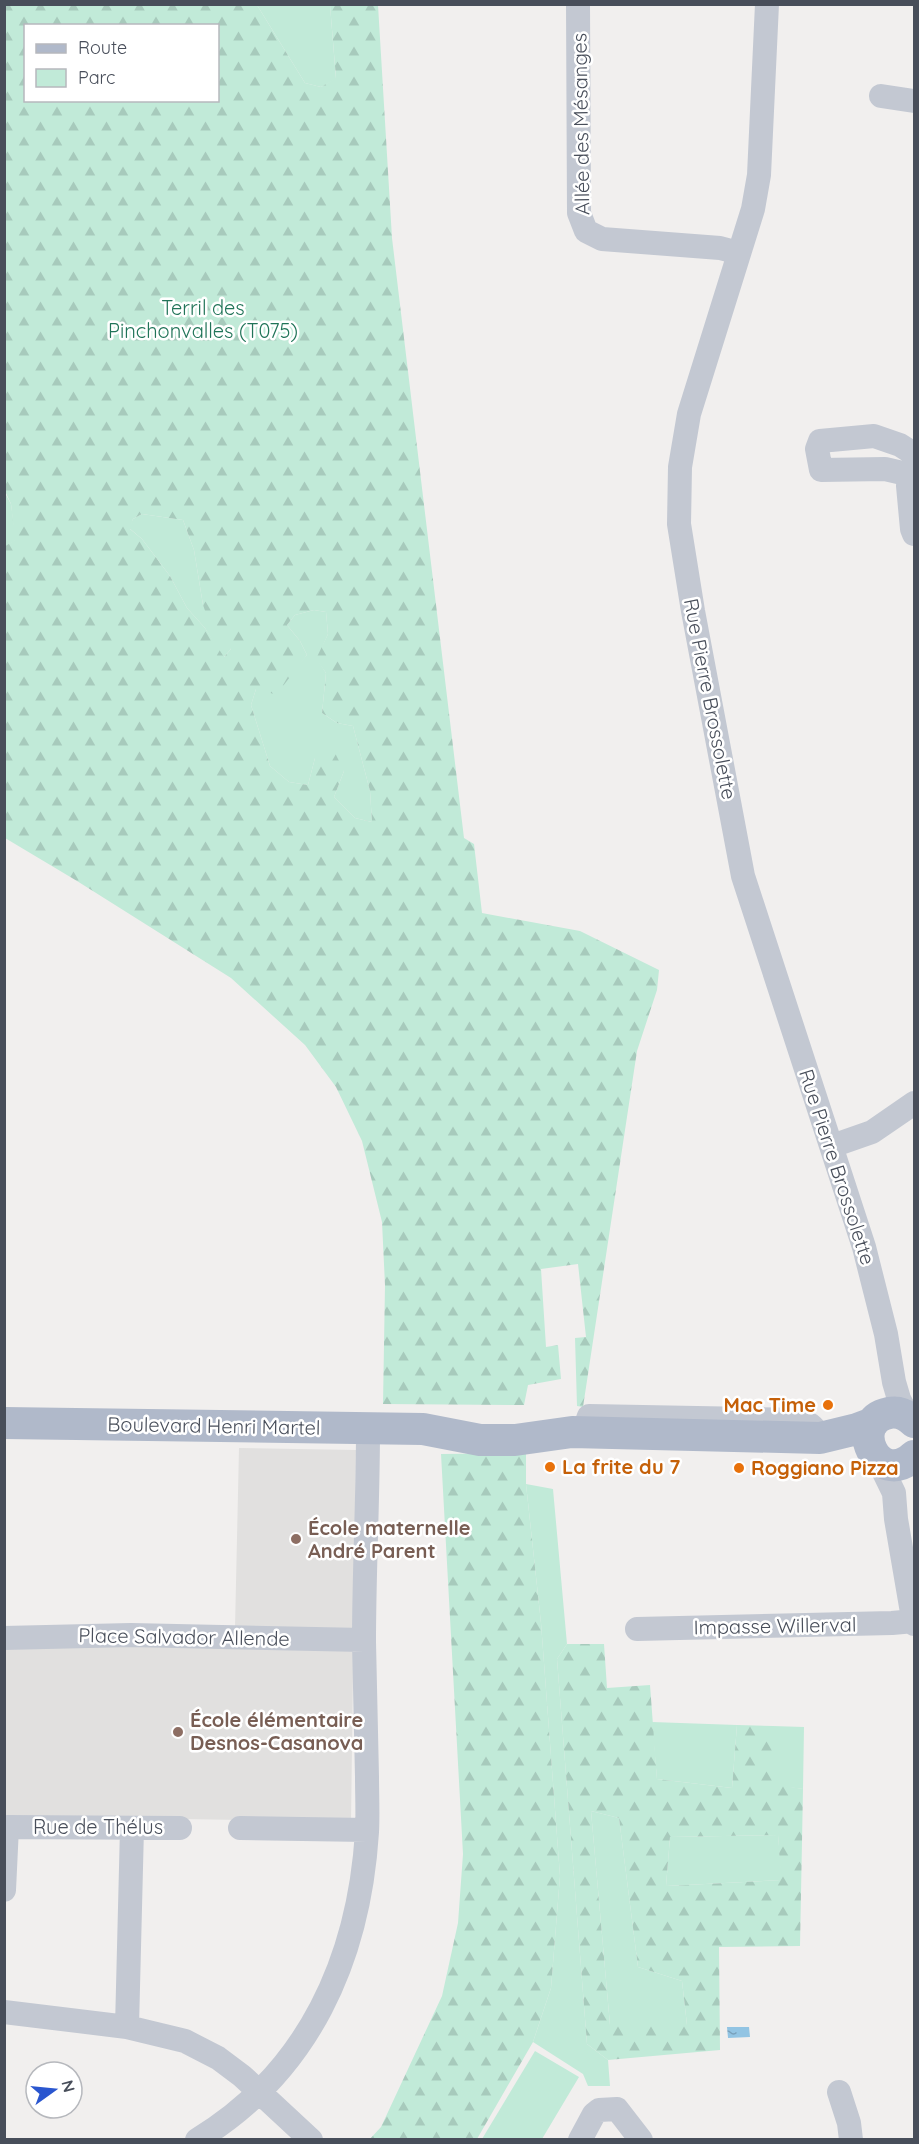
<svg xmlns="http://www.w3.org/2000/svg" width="919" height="2144" viewBox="0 0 919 2144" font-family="Quicksand,sans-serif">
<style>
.education{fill:#e1e0df}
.green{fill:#c1ead8}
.forest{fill:url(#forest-firs);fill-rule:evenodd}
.water{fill:url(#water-ripples)}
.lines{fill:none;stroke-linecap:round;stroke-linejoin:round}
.minor{stroke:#c3c8d2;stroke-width:24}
.major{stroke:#b0b9ca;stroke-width:32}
.food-dot{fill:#e8710a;stroke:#fff;stroke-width:2}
.education-dot{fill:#8d6e63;stroke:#fff;stroke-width:2}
.labels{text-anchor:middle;stroke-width:5;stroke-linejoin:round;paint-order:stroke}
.street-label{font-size:20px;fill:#484e5a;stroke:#fff}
.park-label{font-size:20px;fill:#207458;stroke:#fff}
.food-label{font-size:20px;font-weight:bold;fill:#c56008;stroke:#fff;text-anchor:start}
.education-label{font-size:20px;font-weight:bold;fill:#785e54;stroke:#fff;text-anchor:start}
</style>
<defs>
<pattern id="forest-firs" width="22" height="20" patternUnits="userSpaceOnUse" patternTransform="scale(1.5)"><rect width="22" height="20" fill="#c1ead8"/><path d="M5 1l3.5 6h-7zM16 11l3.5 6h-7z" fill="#a7cabc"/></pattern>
<pattern id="water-ripples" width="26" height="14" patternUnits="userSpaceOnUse" patternTransform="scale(1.5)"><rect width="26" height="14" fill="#92c4e3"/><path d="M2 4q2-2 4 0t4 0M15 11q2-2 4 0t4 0" fill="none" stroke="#79a1bb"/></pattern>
</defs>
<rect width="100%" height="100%" fill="#f1efee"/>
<!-- education -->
<path class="education" d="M239,1448L356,1450L351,1822L5,1816V1642L235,1628Z"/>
<!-- green -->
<path class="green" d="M257,5H330L336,79L321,87L305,83Z
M4,491L11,504L16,540L5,547Z
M142,514L183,520L194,550L203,605L231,649L223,658L205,628L187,608L170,576L142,539L129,528L133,519Z
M314,610L326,612L328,634L317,659L326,673L322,713L337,723L353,726L370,791L372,822L355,818L334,797L344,771L315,758L308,785L289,782L270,766L251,705L256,689L296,667L307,655L300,641L287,625L295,615Z
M526,1484L553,1489L567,1644L557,1659L587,2044L608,2060L610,2086H588L583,2074L533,2042L551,1988L560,1876L541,1623Z
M652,1722L737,1725L732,1788L657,1779Z
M773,1726L804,1727L803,1789L772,1785Z
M591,1811L619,1818L638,1967L682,1981L687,2025H610Z
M778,1835L782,1880L666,1886L670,1837Z
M535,2051L579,2077L542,2139H482Z"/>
<!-- forest -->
<path class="forest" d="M5,5H257L305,83L321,87L336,78L330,5H378L392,238L464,838L474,844L482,913L580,931L659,970L657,990L637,1051L583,1407L577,1406L575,1338L586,1337L578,1264L541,1269L546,1347L558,1345L561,1379L528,1385L524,1405L383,1404L385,1285L382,1222L362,1141L336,1087L305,1045L231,978L77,881L5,838L4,547L15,540L11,504L5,491ZM26,26H218V100H26ZM142,514L183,520L194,550L203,605L216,641L231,649L224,657L205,628L187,608L170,576L142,539L130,529L133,519ZM314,610L326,612L328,634L316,659L326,673L322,713L337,723L353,726L370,791L372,822L355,818L334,797L344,771L331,745L315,758L308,785L289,782L270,766L251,705L256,689L274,694L283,686L307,655L300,641L287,625L295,615Z
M526,1453V1484L541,1623L560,1876L551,1988L533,2042L477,2139L369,2140L381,2127L442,1996L458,1923L463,1854L441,1454Z
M567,1644H604L607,1688L650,1685L657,1779L732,1788L737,1725L773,1726V1784L803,1789L800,1946L719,1947L720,2050L608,2060L587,2044L557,1659ZM591,1811L619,1818L638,1967L682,1981L687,2025H610ZM778,1835L781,1880L666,1886L670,1837Z"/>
<!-- water -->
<path class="water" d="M727,2027H749L750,2037L728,2038Z"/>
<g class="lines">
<!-- minor -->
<path class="minor" d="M578,4L579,213L586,231L602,239L720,248L739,253
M767,4L759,175L753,209L689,414L680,467L679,524L693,611L743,876L864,1247L886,1334L894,1382L899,1399L908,1416
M881,96L914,101
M914,464L908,486L912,529L914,534
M911,475L885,469L821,470L817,449L820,441L874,436L900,445L914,454
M832,1146L872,1132L914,1103
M583,1433L589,1416L800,1420C811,1423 815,1428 820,1438
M878,1460L894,1493L896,1519L914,1624
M637,1629L892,1623L914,1621
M4,1638L131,1635L364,1640
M240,1828L367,1830
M4,1890L7,1827L180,1828
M4,2012L127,2027L185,2041L218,2058L242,2076L311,2140
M127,2027L132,1828
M839,2092L849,2123L851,2140
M197,2140C309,2072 359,1959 367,1832C368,1814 367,1795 367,1777C366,1732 365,1687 364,1642C364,1571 368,1500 368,1429
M580,2140L594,2114L599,2110L617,2109L641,2140"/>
<!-- major -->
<path class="major" d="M914,1422C907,1415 899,1411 889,1413C847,1421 877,1490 914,1456
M4,1423L423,1429L480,1440H515L572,1432L820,1438L857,1429L873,1423"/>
</g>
<!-- markers -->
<g class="food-dot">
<circle cx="828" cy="1405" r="6"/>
<circle cx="550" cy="1467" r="6"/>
<circle cx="739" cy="1468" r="6"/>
</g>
<g class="education-dot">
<circle cx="296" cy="1539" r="6"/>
<circle cx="178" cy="1732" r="6"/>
</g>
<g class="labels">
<!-- street labels -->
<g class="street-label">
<text transform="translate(581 124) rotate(-91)" y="7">Allée des Mésanges</text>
<text transform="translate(710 699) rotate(79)" y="7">Rue Pierre Brossolette</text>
<text transform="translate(837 1167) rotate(72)" y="7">Rue Pierre Brossolette</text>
<text transform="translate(214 1426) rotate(1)" y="7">Boulevard Henri Martel</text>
<text transform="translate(775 1626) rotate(-1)" y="7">Impasse Willerval</text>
<text transform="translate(184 1637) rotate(1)" y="7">Place Salvador Allende</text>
<text x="98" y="1834">Rue de Thélus</text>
</g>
<!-- park labels -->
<g class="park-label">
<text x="203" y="315">Terril des<tspan x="203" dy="23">Pinchonvalles (T075)</tspan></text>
</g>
<!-- food labels -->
<g class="food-label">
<text x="816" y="1412" text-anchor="end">Mac Time</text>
<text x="562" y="1474">La frite du 7</text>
<text x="751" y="1475">Roggiano Pizza</text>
</g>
<!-- education labels -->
<g class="education-label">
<text x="308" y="1535">École maternelle<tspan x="308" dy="23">André Parent</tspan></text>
<text x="190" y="1727">École élémentaire<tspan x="190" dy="23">Desnos-Casanova</tspan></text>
</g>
</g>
<!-- border -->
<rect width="919" height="2144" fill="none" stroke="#484e5a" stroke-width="12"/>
<!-- legend -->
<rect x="24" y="24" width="195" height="78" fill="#ffffff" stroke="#b6b8bd" stroke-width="1.5"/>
<rect x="36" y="44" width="30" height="9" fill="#b0b9ca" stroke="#b6b8bd" stroke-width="1.5"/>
<text x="78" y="54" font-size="18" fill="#484e5a">Route</text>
<rect x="36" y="69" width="30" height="18" fill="#c1ead8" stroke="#b6b8bd" stroke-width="1.5"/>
<text x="78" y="84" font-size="18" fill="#484e5a">Parc</text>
<!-- north arrow -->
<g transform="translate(54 2090) rotate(75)"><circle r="28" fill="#ffffff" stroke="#b6b8bd" stroke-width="1.5"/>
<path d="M0-4.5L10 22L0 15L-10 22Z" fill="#2a56cf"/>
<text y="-9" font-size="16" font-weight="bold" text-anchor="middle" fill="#484e5a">N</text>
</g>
</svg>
